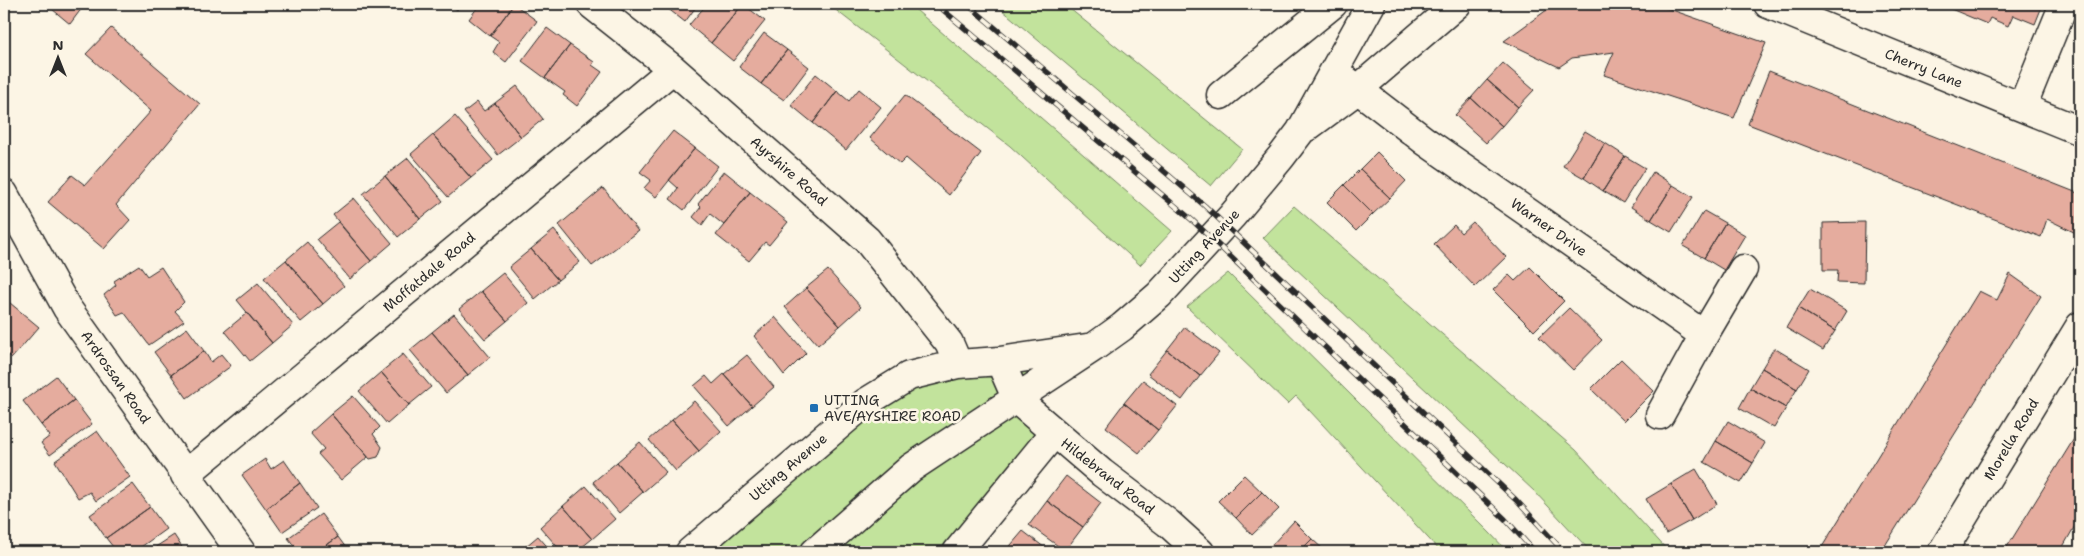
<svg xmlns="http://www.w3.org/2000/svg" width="2084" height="556" viewBox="0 0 2084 556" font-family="'Shantell Sans',sans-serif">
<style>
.green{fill:#c2e39c;stroke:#768764}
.building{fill:#e5ac9e;stroke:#2b2b2b}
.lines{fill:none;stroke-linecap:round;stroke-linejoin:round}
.minor-casing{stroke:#2b2b2b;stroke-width:31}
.minor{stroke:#fcf5e5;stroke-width:28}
.rail-casing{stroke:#2b2b2b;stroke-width:5.5}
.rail{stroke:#fcf5e5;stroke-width:4;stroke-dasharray:11;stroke-linecap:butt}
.poi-dot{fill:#1f6fb2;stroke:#fcf5e5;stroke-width:2}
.labels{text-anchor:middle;stroke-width:5;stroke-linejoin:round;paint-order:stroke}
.street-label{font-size:14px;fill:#2b2b2b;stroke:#fcf5e5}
.poi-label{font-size:14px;fill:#2b2b2b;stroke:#fcf5e5;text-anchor:start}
</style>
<rect width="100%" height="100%" fill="#fcf5e5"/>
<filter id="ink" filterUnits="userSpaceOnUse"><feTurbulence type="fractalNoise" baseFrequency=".02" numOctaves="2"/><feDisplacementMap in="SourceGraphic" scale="10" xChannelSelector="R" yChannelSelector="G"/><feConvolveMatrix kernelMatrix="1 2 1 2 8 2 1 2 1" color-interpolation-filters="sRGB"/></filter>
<g filter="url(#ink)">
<!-- green -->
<path class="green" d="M828,4H909L1172,231L1140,265L1010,146Z
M995,4H1064L1242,149L1211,186Z
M1294,206L1576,450L1669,552H1591L1534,491L1263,238Z
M1228,273L1489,532L1508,552H1441L1296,396L1288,404L1187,307Z
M1094,347L1017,399L1054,433L957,552H690L909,376Z"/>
<!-- building -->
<path class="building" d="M46,4H85L70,24Z
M449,4H462L457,10Z
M480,4H514L490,36L469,19Z
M514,4L537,21L506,62L493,52L499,42L490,36Z
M662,4H698L685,22Z
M707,4H743L711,43L689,25Z
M743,4L765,21L733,61L711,43Z
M1555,4H1655L1766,43L1734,118L1604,75L1614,52L1572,58L1559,67L1504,41Z
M1952,4H2043L2035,24L2013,15L2008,26L1990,18L1987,24L1951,9Z
M111,28L200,104L116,205L130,220L104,249L48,202L72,175L85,185L151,111L86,54Z
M547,28L570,45L545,78L522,61Z
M764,33L787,50L761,84L739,67Z
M570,45L594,62L592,65L602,72L577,106L563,95L565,92L545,78Z
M787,50L809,67L784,100L761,84Z
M1503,63L1534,90L1518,107L1487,80Z
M1769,71L2080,194V235L2047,219L2041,237L1748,124Z
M816,74L837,91L813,123L791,105Z
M1487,80L1518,107L1502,126L1471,98Z
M517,86L543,119L521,137L495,103Z
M859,89L881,107L846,150L813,123L837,91L849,101Z
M905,95L981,153L949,195L906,158L900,164L870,138Z
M1471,98L1502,126L1486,143L1455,115Z
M477,102L484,111L495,103L521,137L498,155L464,112Z
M455,116L493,160L471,178L433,135Z
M673,131L695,148L656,197L644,188L651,180L640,172Z
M1585,131L1605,143L1584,178L1563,166Z
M433,135L471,178L448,197L411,154Z
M1605,143L1625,156L1603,191L1584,178Z
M695,148L718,166L684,210L670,199L678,188L669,180Z
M1377,152L1406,181L1390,198L1360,169Z
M1625,156L1645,168L1623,203L1603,191Z
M408,158L443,201L420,219L385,176Z
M1360,169L1390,198L1373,214L1344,185Z
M724,171L750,192L724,225L710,214L702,225L693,217L701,207L698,204Z
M1653,172L1673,185L1651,220L1631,207Z
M385,176L420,219L398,237L363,194Z
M1344,185L1373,214L1356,231L1327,202Z
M1673,185L1693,197L1671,232L1651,220Z
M603,188L638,231L592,266L559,225Z
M750,192L788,222L769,245L765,242L749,261L716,235Z
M354,198L392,243L371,261L333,215Z
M1704,211L1725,223L1704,258L1683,246Z
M338,222L371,261L350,279L317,239Z
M1473,222L1506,257L1475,287L1434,244L1454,225L1461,233Z
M1865,222L1864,283L1837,282L1838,270H1823V223Z
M1725,223L1745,235L1724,270L1704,258Z
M554,230L580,262L558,280L531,249Z
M307,242L344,286L323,304L286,260Z
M531,249L558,280L535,299L509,267Z
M286,260L323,304L301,322L264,278Z
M139,265L147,276L161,267L184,302L175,311L184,321L149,345L124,312L117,315L104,295L116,285L114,281Z
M1530,267L1564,301L1534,331L1493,290L1509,275L1515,281Z
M828,270L861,307L840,326L806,288Z
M503,273L528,303L507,321L481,291Z
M2010,274L2041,296L1881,552H1819L1979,291L1997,300Z
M258,283L293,325L272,343L237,300Z
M806,288L840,326L818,345L785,307Z
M1810,289L1847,311L1835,331L1798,308Z
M481,291L507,321L485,339L459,309Z
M4,298L39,327L12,358L4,351Z
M1569,308L1602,340L1573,370L1539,337Z
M1798,308L1835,331L1823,350L1786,328Z
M247,313L272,343L250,361L225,331Z
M454,314L490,357L468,375L432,332Z
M775,317L806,353L784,375L754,336Z
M1185,327L1219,353L1200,376L1167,350Z
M187,328L204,351L171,375L154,352Z
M432,332L468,375L446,393L410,350Z
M1774,348L1809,369L1797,389L1762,368Z
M1167,350L1200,376L1182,400L1148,374Z
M204,351L211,362L221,354L231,366L187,398L171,375Z
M403,354L431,387L409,405L381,372Z
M747,355L774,387L752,406L724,374Z
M1621,359L1654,391L1624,421L1591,389Z
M1762,368L1797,389L1786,408L1750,388Z
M381,372L409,405L387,424L359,391Z
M724,374L752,406L729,426L694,386L706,376L713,384Z
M56,376L74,400L41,425L23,401Z
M1143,380L1177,406L1158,430L1124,403Z
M1750,388L1786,408L1774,428L1739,408Z
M353,396L380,427L373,434L382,447L378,457L370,459L331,414Z
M74,400L92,424L50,455L41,443L50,436L41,425Z
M694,401L721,431L699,451L672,420Z
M1124,403L1158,430L1139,453L1106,427Z
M331,414L368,457L341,480L318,454L324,449L310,433Z
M672,420L699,451L676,471L649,440Z
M1728,421L1765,443L1753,463L1716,441Z
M2080,429V517L2060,552H2004Z
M97,431L130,477L96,501L90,492L78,498L55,461Z
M1716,441L1753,463L1741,483L1704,462Z
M640,442L666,472L643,492L617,462Z
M265,459L271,469L284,460L300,483L266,509L242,475Z
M617,462L643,492L619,513L593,482Z
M1696,469L1717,504L1692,520L1671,484Z
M1244,475L1262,492L1236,518L1218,501Z
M1066,476L1101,503L1083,527L1047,501Z
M300,483L317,508L282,532L266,509Z
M133,484L150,507L106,538L90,515Z
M1671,484L1692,520L1666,534L1646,499Z
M586,486L615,519L592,539L563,506Z
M1262,492L1279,509L1252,535L1236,518Z
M1047,501L1083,527L1065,551L1029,525Z
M563,506L592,539L576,552H562L540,527Z
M150,507L166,529L134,552H117L106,538Z
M321,514L338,537L317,552H299L288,538Z
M1294,521L1312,539L1299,552H1273L1269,548Z
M1023,531L1045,548L1042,552H1005Z
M174,535L185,552H148Z
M538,536L552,552H519Z
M338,537L349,552H317Z
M1312,539L1326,552H1299Z"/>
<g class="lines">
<!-- minor casing -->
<g class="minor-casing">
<path id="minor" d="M591,4L673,69L867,240L949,343L958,364
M1768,4L2080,131
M1334,71L1425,141L1704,335L1743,269
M1221,95L1333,4
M2022,107L2064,4
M1307,127L1357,90L1457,4
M4,194L67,308L241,552
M1000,361L1017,400L1102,473L1168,523L1200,552
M1660,415L1704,335
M185,475L673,69
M690,552L865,403L909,376L958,364L1000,361L1087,348
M815,552L911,468L1094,347L1122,327L1159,295L1232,216L1281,157L1300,132L1371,4
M957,552L1054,433
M1942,552L2080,326"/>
</g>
<!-- minor -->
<use href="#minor" class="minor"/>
<!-- rail casing -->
<g class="rail-casing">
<path id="rail" d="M936,4L1192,220L1505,519L1535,552
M967,4L1205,206L1516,500L1564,552"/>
</g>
<!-- rail -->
<use href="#rail" class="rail"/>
</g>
</g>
<!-- markers -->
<rect class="poi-dot" x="809" y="403" width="10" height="10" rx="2.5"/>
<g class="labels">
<!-- street labels -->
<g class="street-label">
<text transform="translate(1924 68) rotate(22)" y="5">Cherry Lane</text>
<text transform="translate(789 171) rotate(41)" y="5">Ayrshire Road</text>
<text transform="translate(1549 227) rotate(35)" y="5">Warner Drive</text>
<text transform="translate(1204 246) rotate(-47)" y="5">Utting Avenue</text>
<text transform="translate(429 272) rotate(-40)" y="5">Moffatdale Road</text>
<text transform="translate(116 377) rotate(55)" y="5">Ardrossan Road</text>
<text transform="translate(2011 439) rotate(-59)" y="5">Morella Road</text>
<text transform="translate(788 467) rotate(-40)" y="5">Utting Avenue</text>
<text transform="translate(1108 476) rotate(38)" y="5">Hildebrand Road</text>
</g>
<!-- poi labels -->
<g class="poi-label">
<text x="824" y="405">UTTING<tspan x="824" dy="16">AVE/AYSHIRE ROAD</tspan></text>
</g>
</g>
<!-- margin -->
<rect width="2084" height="556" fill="none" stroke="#fcf5e5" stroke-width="20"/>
<rect x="10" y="10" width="2064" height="536" fill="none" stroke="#2b2b2b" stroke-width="2" filter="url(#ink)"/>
<!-- north arrow -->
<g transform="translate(58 58)" stroke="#fcf5e5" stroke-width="4" paint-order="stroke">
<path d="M0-4L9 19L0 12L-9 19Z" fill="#2b2b2b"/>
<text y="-8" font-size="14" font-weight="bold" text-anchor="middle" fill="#2b2b2b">N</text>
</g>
</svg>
